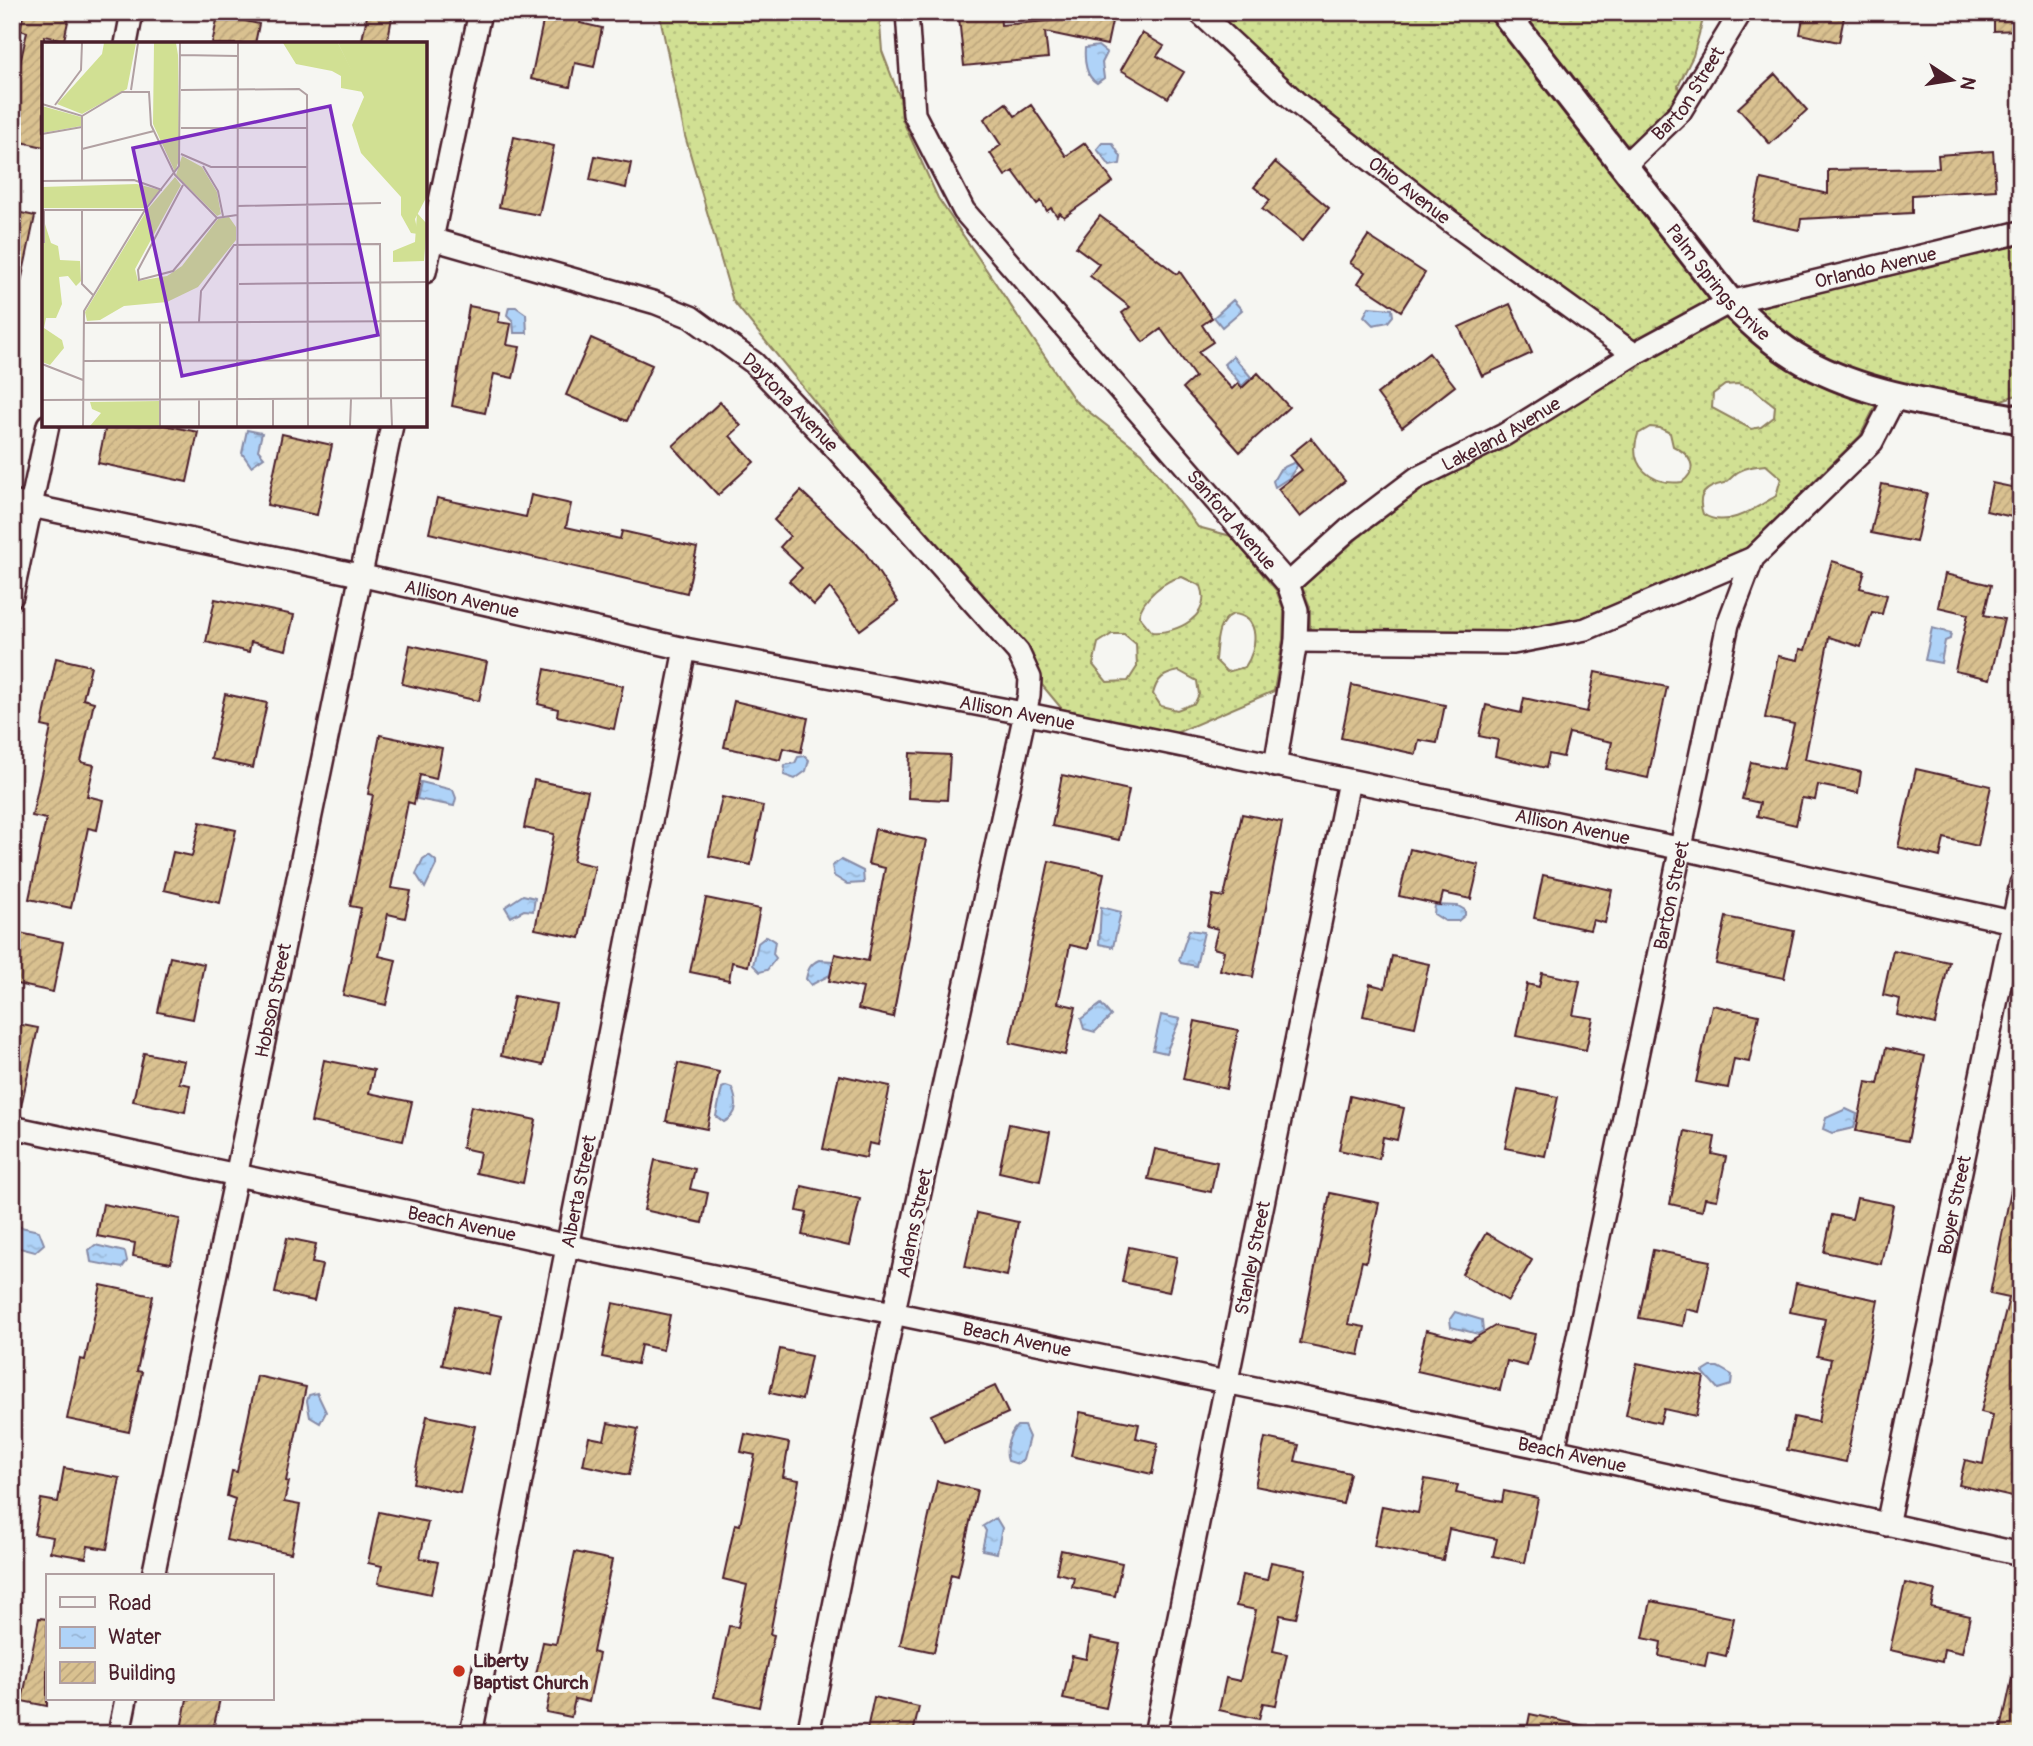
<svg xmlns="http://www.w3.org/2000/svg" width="2033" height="1746" viewBox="0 0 2033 1746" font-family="Pangolin,sans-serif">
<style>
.grass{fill:url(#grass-dots);stroke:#8e805f;stroke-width:2;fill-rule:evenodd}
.water{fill:url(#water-ripples);stroke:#878ba6;stroke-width:2}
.building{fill:url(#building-hatch);stroke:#4a1f2b;stroke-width:2}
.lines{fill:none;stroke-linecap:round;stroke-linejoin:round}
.minor-casing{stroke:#4a1f2b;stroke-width:26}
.tertiary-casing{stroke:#4a1f2b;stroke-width:32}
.minor{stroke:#f6f6f2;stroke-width:21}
.tertiary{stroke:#f6f6f2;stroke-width:26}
.poi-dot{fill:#c8321e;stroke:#f6f6f2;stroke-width:2.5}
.labels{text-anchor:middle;stroke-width:7;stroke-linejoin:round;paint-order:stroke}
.street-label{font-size:19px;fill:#4a1f2b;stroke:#f6f6f2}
.poi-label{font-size:19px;font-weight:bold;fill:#4a1f2b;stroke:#f6f6f2;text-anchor:start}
.inset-road{fill:none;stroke:#b1a0a2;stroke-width:2}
.view{fill:#7b2cbf;fill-opacity:0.15;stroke:#7b2cbf;stroke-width:3.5}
.inset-edge{fill:none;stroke:#4a1f2b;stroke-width:3.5}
</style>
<defs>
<pattern id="grass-dots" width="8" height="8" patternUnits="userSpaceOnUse" patternTransform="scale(1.75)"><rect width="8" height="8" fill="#d1e093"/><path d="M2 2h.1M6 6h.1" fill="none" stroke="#b5c07f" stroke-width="1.8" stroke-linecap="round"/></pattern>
<pattern id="water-ripples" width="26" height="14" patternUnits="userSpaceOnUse" patternTransform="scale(1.75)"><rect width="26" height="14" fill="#afd3f8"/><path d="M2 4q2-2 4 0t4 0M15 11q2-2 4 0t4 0" fill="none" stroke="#98b5d5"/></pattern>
<pattern id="building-hatch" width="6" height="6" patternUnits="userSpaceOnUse" patternTransform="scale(1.75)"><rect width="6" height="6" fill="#d9c190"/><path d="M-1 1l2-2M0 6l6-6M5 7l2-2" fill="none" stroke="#bca57c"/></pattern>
</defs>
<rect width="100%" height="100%" fill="#f6f6f2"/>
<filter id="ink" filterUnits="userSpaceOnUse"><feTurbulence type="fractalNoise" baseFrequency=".0143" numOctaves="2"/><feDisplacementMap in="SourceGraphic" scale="14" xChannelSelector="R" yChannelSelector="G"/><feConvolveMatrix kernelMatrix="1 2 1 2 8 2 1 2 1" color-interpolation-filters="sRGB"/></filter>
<g filter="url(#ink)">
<!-- grass -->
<path class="grass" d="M659,12H879L882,51L900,98L902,119L938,198L1075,401L1142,453L1198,527L1231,536L1276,590L1284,611L1283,640L1274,691L1176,733L1062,709L1042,685L1041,675L1028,645L853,449L733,301L685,136ZM1182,577L1201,586C1213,616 1176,634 1152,632L1139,616C1142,599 1165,579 1182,577ZM1233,614C1262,616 1257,650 1245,667L1227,672L1215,660C1217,642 1216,622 1233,614ZM1112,634H1124L1136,644L1137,667L1128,681L1107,682L1093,665L1098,643ZM1179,671L1197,681L1199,694L1195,703L1177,710L1161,706L1153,694C1157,678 1164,674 1179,671Z
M1216,12H1489L1712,298L1634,340L1458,214L1305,94Z
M1520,12H1705L1693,56L1678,86L1679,90L1670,105L1627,147Z
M2021,244V394C2011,396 2000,402 1989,402C1974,402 1956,395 1942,392C1872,378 1806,359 1754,308Z
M1728,317L1878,401L1860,436L1745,549L1582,618L1512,632L1310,630V607L1302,587L1358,538L1425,487L1511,445L1633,368L1636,370L1643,363ZM1738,384L1752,388L1775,406L1774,417L1761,427L1751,429L1712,408L1713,394L1725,385ZM1650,427L1660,428L1670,433L1673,446C1690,454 1700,469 1682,482C1651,486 1627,465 1638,434ZM1766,465L1781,478L1776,496C1756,508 1725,530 1703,514C1696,494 1706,487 1724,483C1729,481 1733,475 1738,472C1746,467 1756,466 1766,465Z"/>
<!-- water -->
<path class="water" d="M1098,46L1107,53L1102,63L1104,78L1097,83C1086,77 1084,61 1085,48Z
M1102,143H1112L1121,157L1120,164L1110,166L1097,149Z
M1233,300L1242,310L1222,327L1214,317Z
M509,307H516L526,314L527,333H514L513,321L507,315Z
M1369,307L1392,309L1393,316L1388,322L1373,325L1364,316Z
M1233,356L1251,377L1242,386L1224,364Z
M247,430L262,433L258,450L264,457L251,466L242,453Z
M1295,462L1297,466L1289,478L1275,487L1273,481L1280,469Z
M1932,628L1951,633L1950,639L1945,641L1941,663L1925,660Z
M805,756L809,760L806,771L795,779L784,775L785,765L795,763L798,757Z
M421,782L453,790L456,798L454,806L417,799Z
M429,855L436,861V865L425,888L416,874L423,859Z
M841,860L863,871L864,883L847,884L834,876L832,866Z
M523,895L535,898L533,911L524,910L511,917L505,907Z
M1435,905L1458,906L1465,910V915L1458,921H1445L1434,914Z
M1101,907L1121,912L1113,947L1099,944Z
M1189,930L1204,932L1196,966L1181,963L1179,960Z
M767,936L775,941L773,954L776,958L767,970L760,972L753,965L758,943Z
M819,960L833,961L830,975L811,985L806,979C808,969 810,964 819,960Z
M1101,1004L1111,1016L1095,1032L1084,1029L1081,1019Z
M1161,1015L1180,1019L1166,1053L1153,1050Z
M726,1086L732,1088C737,1101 740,1114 724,1122L716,1116L722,1088Z
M1846,1109L1857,1114L1854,1128L1832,1133L1823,1129L1826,1118Z
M12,1225L39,1231L44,1244L35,1252L12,1246Z
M95,1245L125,1252L127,1261L122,1268L91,1262L89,1250Z
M1455,1312L1482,1320L1483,1331L1478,1334L1451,1327L1450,1319Z
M1711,1367H1718L1732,1375L1731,1385L1718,1389L1703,1372Z
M317,1393L326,1412L320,1423L310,1417L307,1401L309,1395Z
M1017,1426H1024L1029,1437L1023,1460L1018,1464L1008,1461C1004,1450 1009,1434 1017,1426Z
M996,1518L1002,1528L997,1553L982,1550L986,1531L983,1526Z"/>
<!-- building -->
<path class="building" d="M24,12H70L64,40L44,36V147L12,140V100L27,32L20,30Z
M368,12H393L387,44H361Z
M545,12H583L580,23L602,28L594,67L575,63L570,87L531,79Z
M1000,12L1001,25L1069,19L1071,12H1114L1107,45L1045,32L1048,58L964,66L959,17Z
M1804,12H1845L1839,42L1800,34Z
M1994,12H2021V30L1994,31Z
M218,15L259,24L255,44H212Z
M1142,33L1164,46L1157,56L1184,72L1168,98L1121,70Z
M1775,74L1807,110L1770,144L1738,108Z
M1006,103L1015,116L1031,105L1066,156L1085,143L1113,182L1064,217L1060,213L1057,216L1051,208L1047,211L1041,201L1037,204L1013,171L1005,176L990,153L1001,145L984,119Z
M514,137L554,146L539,215L499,207Z
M1993,151L1996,190L1912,195V213L1801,219L1799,230L1752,220L1761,179L1828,194V170L1939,168L1938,155Z
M595,156L631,163L626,188L590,180Z
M1275,162L1329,208L1302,241L1262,209L1270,200L1254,187Z
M12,211L35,216L20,287L12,286Z
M1100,216L1177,274L1180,272L1212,318L1202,325L1213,342L1198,352L1232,389L1238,383L1242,388L1258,373L1289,407L1240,452L1183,388L1195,377L1161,329L1143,342L1122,313L1130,307L1090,276L1099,264L1076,247Z
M1368,236L1425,273L1401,311L1358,283L1365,272L1350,263Z
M1510,304L1532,353L1482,376L1459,327Z
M469,306L500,312L498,322L511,324L507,345L520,347L513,378L494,374L485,413L452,406Z
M591,338L652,365L627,421L566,395Z
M1429,353L1455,386L1402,427L1377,394Z
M720,402L741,426L730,436L754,462L718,495L673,446Z
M106,425H164L198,432L187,482L98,463Z
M282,434L332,445L317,515L267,505Z
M1311,438L1345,481L1300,517L1278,489L1302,470L1290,455Z
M1992,483L2021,489V519L1986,511Z
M1882,484L1927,493L1916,542L1871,533Z
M801,491L864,551L898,602L860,630L830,588L814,605L789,581L802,568L780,547L790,536L774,520Z
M531,495L571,504L566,527L620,539L622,531L697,548L687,593L429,533L437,498L526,517Z
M1832,561L1865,571L1860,588L1887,595L1882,614L1872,612L1861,647L1829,637L1805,759L1861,772L1858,793L1818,785L1815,800L1802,798L1796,825L1757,816L1760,803L1742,799L1751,762L1783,769L1794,724L1765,718L1778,656L1798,660L1800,649L1805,650Z
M1945,574L1991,585L1984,615L2004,619L1990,679L1955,671L1968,614L1938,607Z
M215,599L294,615L286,650L251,642L249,652L206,642Z
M410,645L487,662L479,701L402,684Z
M56,658L91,666L83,699L94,702L81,762L94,765L87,796L103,800L97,830L88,828L71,908L29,899L46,819L32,816L51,728L42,726Z
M545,669L623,686L614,729L557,716L558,709L538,704Z
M1595,672L1667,687L1648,778L1606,769L1612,742L1569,733L1563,757L1549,754L1546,768L1495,756L1498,740L1479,736L1486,705L1521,713L1524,698L1587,712Z
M1352,685L1445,705L1437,743L1419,740L1416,754L1341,738Z
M225,694L267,703L253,768L211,759Z
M734,701L808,718L801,752L783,748L780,760L724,747Z
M380,735L442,748L436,779L420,775L414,804L408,802L391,888L411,891L405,918L388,914L379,956L396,960L386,1005L343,995L361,908L350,906L373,795L368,794Z
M910,753L950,755L947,800L908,798Z
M1916,769L1991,786L1978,846L1944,838L1940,857L1898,847Z
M1062,775L1129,790L1119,840L1052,826Z
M534,780L588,791L573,861L595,866L580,938L535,929L554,834L524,828Z
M722,797L763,806L751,865L709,856Z
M1242,814L1282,822L1253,977L1220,970L1224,951L1213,948L1218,929L1207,926L1213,895L1224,897Z
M200,822L236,830L220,903L164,890L173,852L192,856Z
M875,829L926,840L893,1017L858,1009L863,988L829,981L835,954L868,961L885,868L868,864Z
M1410,849L1479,865L1471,899L1443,893L1440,905L1399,896Z
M1049,861L1104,873L1088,949L1070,945L1058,1003L1076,1007L1065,1055L1010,1043Z
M1543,875L1612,890L1605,923L1593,920L1590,930L1534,918Z
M706,898L760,909L748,966L732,962L729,980L690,972Z
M1726,917L1794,931L1784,978L1716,964Z
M15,932L63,942L53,992L12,983Z
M1893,950L1949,962L1935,1024L1897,1015L1900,999L1883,995Z
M1392,956L1429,964L1415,1027L1363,1016L1370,984L1385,988Z
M170,957L204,964L193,1019L158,1012Z
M1542,973L1580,981L1573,1015L1593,1018L1586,1050L1516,1036L1527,984L1539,987Z
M514,996L556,1004L543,1065L501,1056Z
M1712,1005L1759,1015L1749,1062L1734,1059L1728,1088L1696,1082Z
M1195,1021L1238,1030L1226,1089L1183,1079Z
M12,1023L38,1028L20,1111L12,1110Z
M1886,1048L1925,1056L1908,1141L1856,1131L1866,1082L1878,1084Z
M144,1053L184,1061L179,1083L190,1085L185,1112L133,1101Z
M324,1060L374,1070L369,1093L412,1102L403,1141L311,1122Z
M678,1063L719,1072L707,1129L666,1121Z
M839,1075L890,1086L878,1145L869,1143L866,1158L823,1149Z
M1518,1089L1558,1097L1545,1156L1505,1148Z
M1350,1096L1404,1108L1397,1140L1383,1137L1379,1159L1339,1150Z
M471,1106L536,1120L523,1183L476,1173L480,1152L462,1148Z
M1009,1124L1050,1132L1040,1181L999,1172Z
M1685,1131L1715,1137L1712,1154L1726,1157L1717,1200L1705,1198L1702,1211L1670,1204Z
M1155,1149L1217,1162L1211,1192L1148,1179Z
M655,1160L695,1169L690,1189L708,1193L702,1223L644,1210Z
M2013,1180L2021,1181V1499L1959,1485L1965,1460L1983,1464L1993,1415L1981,1412L2009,1298L1990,1294Z
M802,1186L860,1199L849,1246L802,1235L807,1213L797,1211Z
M1330,1193L1379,1203L1366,1262L1362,1261L1348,1324L1365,1327L1359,1355L1300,1343Z
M1857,1198L1893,1205L1881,1264L1824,1252L1832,1215L1852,1219Z
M103,1204L180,1219L171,1263L133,1256L135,1243L97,1236Z
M977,1213L1018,1222L1007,1276L965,1267Z
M1486,1233L1532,1260L1508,1301L1462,1274Z
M287,1238L316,1244L312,1263L322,1265L314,1301L275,1293Z
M1129,1247L1177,1257L1169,1292L1122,1282Z
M1653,1250L1710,1261L1699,1312L1686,1309L1683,1326L1639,1318Z
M1796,1283L1878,1300L1846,1462L1787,1450L1794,1417L1818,1422L1831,1359L1817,1356L1825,1319L1790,1312Z
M101,1285L153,1296L137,1371L142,1372L129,1432L67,1419L80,1359L85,1360Z
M613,1303L670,1315L663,1350L641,1345L637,1364L602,1357Z
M455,1306L501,1316L489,1375L442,1365Z
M1495,1326L1535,1334L1527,1366L1507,1361L1500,1390L1417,1371L1426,1330L1470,1341Z
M780,1349L811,1356L802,1400L770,1393Z
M1637,1363L1704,1377L1696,1416L1664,1409L1660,1423L1626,1415Z
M257,1376L306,1387L286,1481L289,1482L284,1502L300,1505L291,1553L226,1540L235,1499L227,1496L232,1471L237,1472Z
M995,1386L1008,1413L944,1442L931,1415Z
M1080,1412L1139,1424L1136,1438L1158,1443L1152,1474L1071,1456Z
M427,1416L475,1426L460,1493L413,1483Z
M608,1423L638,1429L629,1475L583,1465L589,1437L604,1440Z
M745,1434L789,1443L783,1477L799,1480L770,1634L774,1635L759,1707L714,1697L729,1626L738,1627L747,1585L723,1579L735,1524L740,1525L755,1455L741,1452Z
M1265,1438L1299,1445L1295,1461L1350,1473L1343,1504L1255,1486Z
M64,1468L120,1478L107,1549L88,1546L86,1558L50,1552L53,1537L34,1534L41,1499L58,1502Z
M1425,1479L1458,1485L1456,1493L1502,1502L1504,1491L1538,1498L1525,1563L1493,1556L1497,1539L1449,1529L1443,1560L1374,1546L1382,1506L1418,1513Z
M937,1481L977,1490L958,1576L951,1574L934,1652L900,1645Z
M379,1512L428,1522L420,1558L438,1562L431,1594L378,1583L382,1566L368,1563Z
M1061,1550L1122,1563L1115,1596L1072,1587L1074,1577L1056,1573Z
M575,1552L612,1560L593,1652L599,1654L589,1702L575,1699L571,1717L546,1712L552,1683L535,1679L543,1642L556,1644Z
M1271,1562L1306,1569L1296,1618L1280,1615L1273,1651L1287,1654L1276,1705L1263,1703L1259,1719L1219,1710L1226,1678L1240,1681L1256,1610L1236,1606L1242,1575L1267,1580Z
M1905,1583L1935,1590L1931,1607L1970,1616L1962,1653L1944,1649L1942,1662L1890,1650Z
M1651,1601L1734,1618L1726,1656L1708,1652L1705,1666L1659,1656L1661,1642L1643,1638Z
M39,1618L47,1619V1706L22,1701Z
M1090,1638L1120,1644L1106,1708L1063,1699L1072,1656L1086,1659Z
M2013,1674L2021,1675V1734H2000Z
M874,1697L919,1707L913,1734H866Z
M187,1699H220L212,1734H180Z
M1530,1714L1585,1726V1734H1526Z"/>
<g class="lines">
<!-- minor casing -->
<g class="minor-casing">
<g id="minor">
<path id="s1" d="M907,12L914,114L964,211L1288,584L1297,610L1296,641L1275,766"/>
<path id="s2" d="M1199,12L1297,103L1451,222L1634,354"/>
<path d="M126,44L132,12"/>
<path id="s3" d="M1625,165L1680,112L1741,12"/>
<path id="s4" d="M432,239L656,303L691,317L754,363L839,452L1018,652L1030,678L1029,695L894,1311L808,1734"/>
<path d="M425,272L480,12"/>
<path id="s5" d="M12,502L359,575L685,649L1023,713L1683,849L2021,924"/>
<path id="s6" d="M1288,584L1348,530L1417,478L1504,435L1634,354L1730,302L2021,232"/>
<path d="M12,596L48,425"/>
<path d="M1296,641L1513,643L1586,629L1753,558"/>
<path id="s7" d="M12,1127L569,1246L1554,1450L2021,1554"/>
<path id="s8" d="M1554,1450L1728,624L1753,558L1872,442L1896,395"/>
<path id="s9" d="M1887,1525L2021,884"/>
<path id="s10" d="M153,1576L392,425"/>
<path d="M119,1734L126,1699"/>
<path id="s11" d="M471,1734L685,649"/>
<path id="s12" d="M1155,1734L1349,781"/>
</g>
</g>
<!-- tertiary casing -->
<g class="tertiary-casing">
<g id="tertiary">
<path id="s13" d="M1504,12L1730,302C1751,322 1771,341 1795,356C1861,397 1946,405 2021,420"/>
</g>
</g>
<!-- minor -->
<use href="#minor" class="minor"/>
<!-- tertiary -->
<use href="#tertiary" class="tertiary"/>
</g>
</g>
<!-- markers -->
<circle class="poi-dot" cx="459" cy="1671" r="7"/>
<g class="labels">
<!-- street labels -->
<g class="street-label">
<text dy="7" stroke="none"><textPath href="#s3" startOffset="96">Barton Street</textPath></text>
<text dy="7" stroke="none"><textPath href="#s2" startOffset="276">Ohio Avenue</textPath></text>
<text dy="7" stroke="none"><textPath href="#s6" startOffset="676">Orlando Avenue</textPath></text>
<text dy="7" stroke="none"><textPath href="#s13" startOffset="345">Palm Springs Drive</textPath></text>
<text dy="7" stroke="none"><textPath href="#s4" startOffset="402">Daytona Avenue</textPath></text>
<text dy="7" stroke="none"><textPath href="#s6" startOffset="262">Lakeland Avenue</textPath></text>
<text dy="7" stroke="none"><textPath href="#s1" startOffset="620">Sanford Avenue</textPath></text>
<text dy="7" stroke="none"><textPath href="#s5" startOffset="460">Allison Avenue</textPath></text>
<text dy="7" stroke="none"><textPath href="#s5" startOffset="1027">Allison Avenue</textPath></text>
<text dy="7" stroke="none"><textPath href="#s5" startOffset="1594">Allison Avenue</textPath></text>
<text dy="7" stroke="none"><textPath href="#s8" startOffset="567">Barton Street</textPath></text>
<text dy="7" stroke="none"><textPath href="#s10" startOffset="588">Hobson Street</textPath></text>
<text dy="7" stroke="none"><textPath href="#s11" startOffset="553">Alberta Street</textPath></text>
<text dy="7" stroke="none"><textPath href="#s9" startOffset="327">Boyer Street</textPath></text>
<text dy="7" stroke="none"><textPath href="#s7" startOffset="460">Beach Avenue</textPath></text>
<text transform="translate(914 1223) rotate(-78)" y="7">Adams Street</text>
<text dy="7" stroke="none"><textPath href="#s12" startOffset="486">Stanley Street</textPath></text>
<text dy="7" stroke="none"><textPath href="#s7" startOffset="1027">Beach Avenue</textPath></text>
<text dy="7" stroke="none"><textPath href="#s7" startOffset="1594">Beach Avenue</textPath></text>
</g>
<!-- poi labels -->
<g class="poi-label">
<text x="473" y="1667">Liberty<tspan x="473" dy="22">Baptist Church</tspan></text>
</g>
</g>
<!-- overview -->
<g transform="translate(42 42)">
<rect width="385" height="385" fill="#f6f6f2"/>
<path d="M62,1H94L85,47L40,72L15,62L60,12ZM112,1H134L136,13L137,118L133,130L111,82ZM0,64L39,75V84L0,91ZM140,114L160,125L175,150L179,172L175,174L134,133ZM133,135L139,143L93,227L96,239L125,234L140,224L176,177L187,175L194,185V198L156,245L125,260L82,264L58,278L45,279L43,270L105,168ZM95,142L118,148L103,166H0V145Z" fill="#d1e093"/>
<path d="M241,1H296L321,50L299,46V34L290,29L254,22ZM375,171L385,182L382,219L351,220V209L373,200ZM0,180V202L3,182L9,201L16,204L18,218L38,219L39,239L34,244L26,234L17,235L20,262L14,276H4L2,286L20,298L22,306L8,323L0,320ZM117,359V384H48L59,371L50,367L48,360Z" fill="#d1e093"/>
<path d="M296,1H385V154L373,177L376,192L369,191L359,173V155L319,111L310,83L322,55Z" fill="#d1e093"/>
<path class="inset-road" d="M138,13L196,14M89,48L96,1M139,48L257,47L265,53L266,384M0,62L40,74L80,50H107L109,83L133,133L175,176M13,63L39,28L40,1M40,74V138M139,86H266M0,92L40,85M40,107L112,89M139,112L169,125H266M161,124L176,149L181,174M0,139L92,138L120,148M141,143L96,228L97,238L131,229L175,176L195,173M195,164L339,161M0,168H103M40,168V242L51,253M2,201V168M197,242L385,240M118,280V384M157,280L159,249L192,203L338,202L339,357M41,281L385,279M41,319L385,318M0,322L41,338M349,357L350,384M0,358L385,356M41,384L42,269L103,168L137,124L138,1M157,384V358M195,384L196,1M231,384V358M308,384L309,357"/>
<path class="view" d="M288,64L336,293L140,334L91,106Z"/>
<rect width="385" height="385" class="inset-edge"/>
</g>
<!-- margin -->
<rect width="2033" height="1746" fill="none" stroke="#f6f6f2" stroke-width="42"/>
<rect x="21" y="21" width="1991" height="1704" fill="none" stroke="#4a1f2b" stroke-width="2.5" filter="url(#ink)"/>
<!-- legend -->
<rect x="46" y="1574" width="228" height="126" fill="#f6f6f2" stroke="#b1a0a2" stroke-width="2"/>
<rect x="60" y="1597" width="35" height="10" fill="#f6f6f2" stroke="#b1a0a2" stroke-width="2"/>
<text x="108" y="1610" font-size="21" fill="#4a1f2b">Road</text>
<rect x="60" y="1627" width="35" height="21" fill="url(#water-ripples)" stroke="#b1a0a2" stroke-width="2"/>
<text x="108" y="1644" font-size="21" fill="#4a1f2b">Water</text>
<rect x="60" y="1662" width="35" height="21" fill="url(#building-hatch)" stroke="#b1a0a2" stroke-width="2"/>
<text x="108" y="1680" font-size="21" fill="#4a1f2b">Building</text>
<!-- north arrow -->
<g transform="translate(1952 80) rotate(102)" stroke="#f6f6f2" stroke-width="5" paint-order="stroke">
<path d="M0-5L12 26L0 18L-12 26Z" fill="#4a1f2b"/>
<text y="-10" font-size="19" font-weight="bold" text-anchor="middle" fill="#4a1f2b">N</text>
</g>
</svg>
